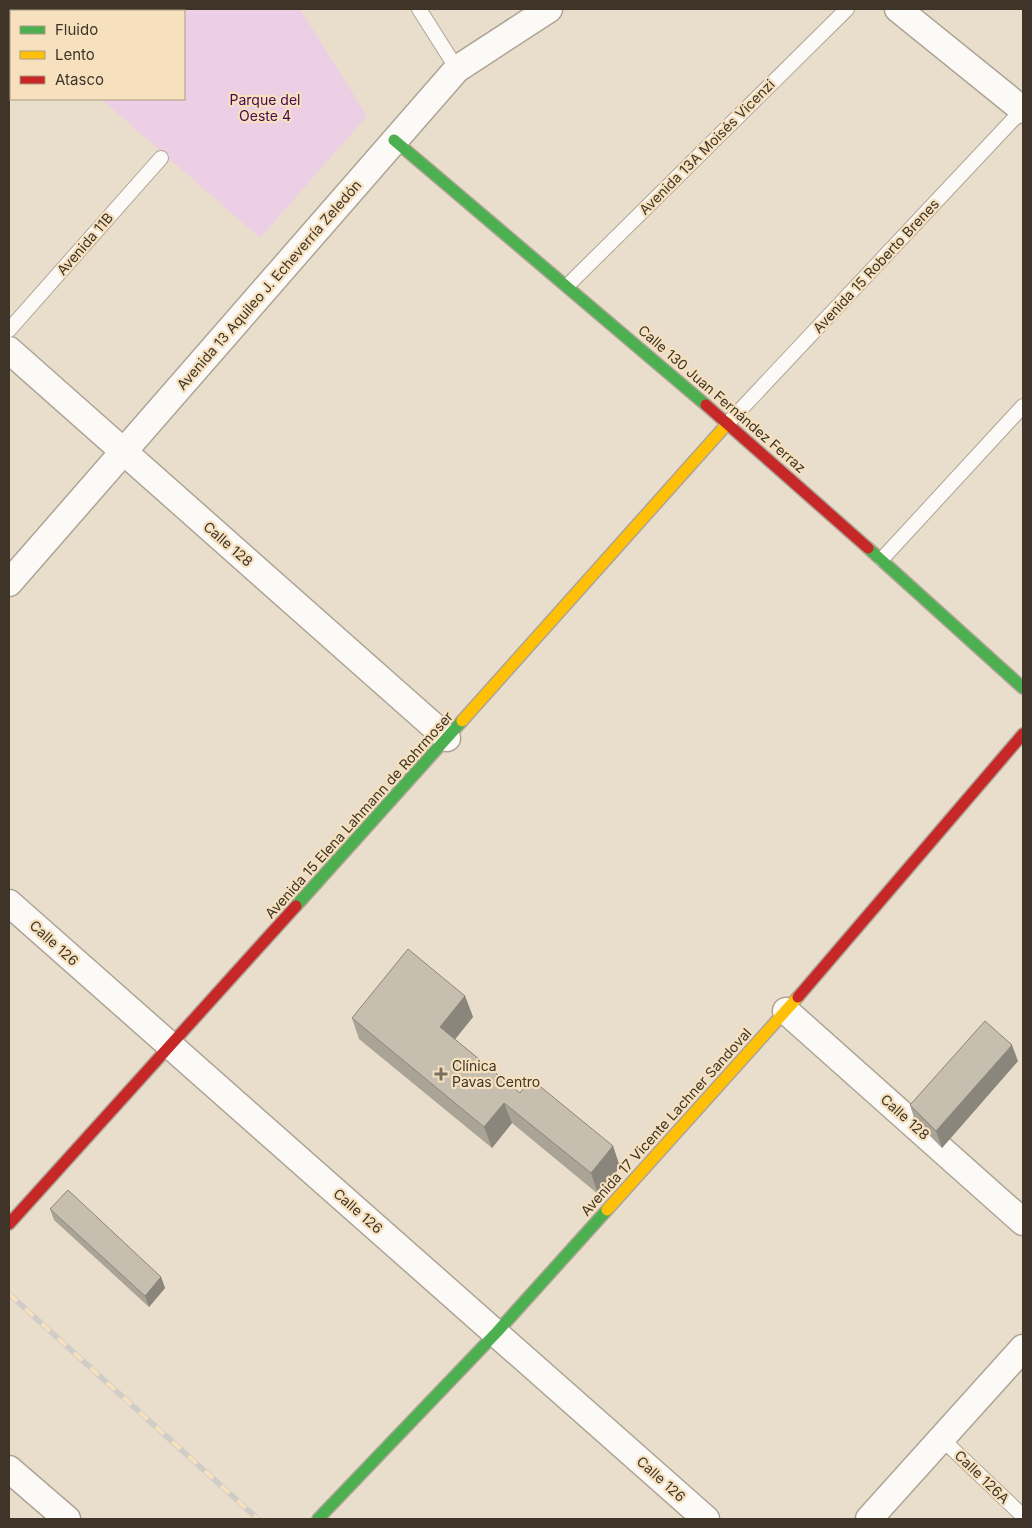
<svg xmlns="http://www.w3.org/2000/svg" width="1032" height="1528" viewBox="0 0 1032 1528" font-family="Inter,sans-serif">
<style>
.green{fill:#eccfe5}
.lines{fill:none;stroke-linecap:round;stroke-linejoin:round}
.lane-casing{stroke:#aea496;stroke-width:16}
.street-casing{stroke:#aea496;stroke-width:29}
.fast-casing{stroke:#aea496;stroke-width:14}
.slow-casing{stroke:#aea496;stroke-width:14}
.jam-casing{stroke:#aea496;stroke-width:14}
.lane{stroke:#fcfaf7;stroke-width:14}
.street{stroke:#fcfaf7;stroke-width:26}
.fast{stroke:#4caf50;stroke-width:11}
.slow{stroke:#ffc107;stroke-width:11}
.jam{stroke:#c62828;stroke-width:11}
.rail-casing{stroke:#d0cdc8;stroke-width:5.5}
.rail{stroke:#f6e0be;stroke-width:4;stroke-dasharray:11;stroke-linecap:butt}
.wall{fill:#aaa497}
.shaded-wall{fill:#8b867b}
.building{fill:#c6bfb0;stroke:#8b867b}
.poi-dot{fill:#7a7061;stroke:#f6e0be;stroke-width:2}
.labels{text-anchor:middle;stroke-width:4.5;stroke-linejoin:round;paint-order:stroke}
.park-label{font-size:14px;fill:#450952;stroke:#f6e0be}
.street-label{font-size:14px;fill:#3e3528;stroke:#f6e0be}
.poi-label{font-size:14px;fill:#3e3528;stroke:#f6e0be;text-anchor:start}
</style>
<rect width="100%" height="100%" fill="#e9ddcb"/>
<!-- green -->
<path class="green" d="M9,9H300L367,116L260,238L101,99H184V11H11V35L9,38Z"/>
<g class="lines">
<!-- lane casing -->
<g class="lane-casing">
<path id="lane" d="M419,9L457,69
M9,84L11,81
M568,285L847,9
M9,330L161,158
M728,423L1023,109
M882,559L1023,406
M942,1439L1023,1516"/>
</g>
<!-- street casing -->
<g class="street-casing">
<path id="street" d="M898,9L1023,110
M9,350L447,738
M9,583L457,69L549,9
M9,903L706,1519
M786,1011L1023,1222
M9,1469L67,1519
M869,1519L1023,1348"/>
</g>
<!-- fast casing -->
<g class="fast-casing">
<path id="fast" d="M394,140L706,405
M868,548L1023,688
M296,906L462,721
M318,1519L497,1332L607,1210"/>
</g>
<!-- slow casing -->
<g class="slow-casing">
<path id="slow" d="M462,721L728,423
M607,1210L798,997"/>
</g>
<!-- jam casing -->
<g class="jam-casing">
<path id="jam" d="M706,405L868,548
M798,997L1023,734
M9,1224L296,906"/>
</g>
<!-- lane -->
<use href="#lane" class="lane"/>
<!-- street -->
<use href="#street" class="street"/>
<!-- fast -->
<use href="#fast" class="fast"/>
<!-- slow -->
<use href="#slow" class="slow"/>
<!-- jam -->
<use href="#jam" class="jam"/>
<!-- rail casing -->
<g class="rail-casing">
<path id="rail" d="M9,1294L258,1519"/>
</g>
<!-- rail -->
<use href="#rail" class="rail"/>
</g>
<!-- wall -->
<path class="wall" d="M465,996L473,1017L455,1039L520,1093L613,1146L620,1167L598,1194L512,1123L492,1148L359,1039L352,1018Z
M1018,1061L942,1148L915,1121L910,1105Z
M50,1209L161,1277L165,1288L149,1307L54,1220Z"/>
<!-- shaded-wall -->
<path class="shaded-wall" d="M465,996L473,1017L448,1048L440,1027Z
M1012,1045L1018,1061L942,1148L936,1131Z
M504,1103L512,1123L492,1148L484,1127Z
M613,1146L620,1167L598,1194L591,1173Z
M161,1277L165,1288L149,1307L145,1296Z"/>
<!-- building -->
<path class="building" d="M408,949L465,996L440,1027L520,1093L531,1079L613,1146L591,1173L504,1103L484,1127L352,1018Z
M985,1021L1012,1045L936,1131L910,1105Z
M68,1190L161,1277L145,1296L50,1209Z"/>
<!-- markers -->
<path class="poi-dot" d="M438.5 1066.5h5v5h5v5h-5v5h-5v-5h-5v-5h5z"/>
<g class="labels">
<!-- park labels -->
<g class="park-label">
<text x="265" y="105">Parque del<tspan x="265" dy="16">Oeste 4</tspan></text>
</g>
<!-- street labels -->
<g class="street-label">
<text transform="translate(707 147) rotate(-45)" y="5">Avenida 13A Moisés Vicenzi</text>
<text transform="translate(85 244) rotate(-49)" y="5">Avenida 11B</text>
<text transform="translate(876 266) rotate(-47)" y="5">Avenida 15 Roberto Brenes</text>
<text transform="translate(269 285) rotate(-49)" y="5">Avenida 13 Aquileo J. Echeverría Zeledón</text>
<text transform="translate(722 399) rotate(41)" y="5">Calle 130 Juan Fernández Ferraz</text>
<text transform="translate(228 544) rotate(41)" y="5">Calle 128</text>
<text transform="translate(359 815) rotate(-48)" y="5">Avenida 15 Elena Lahmann de Rohrmoser</text>
<text transform="translate(54 943) rotate(42)" y="5">Calle 126</text>
<text transform="translate(905 1117) rotate(42)" y="5">Calle 128</text>
<text transform="translate(666 1122) rotate(-48)" y="5">Avenida 17 Vicente Lachner Sandoval</text>
<text transform="translate(358 1211) rotate(41)" y="5">Calle 126</text>
<text transform="translate(982 1477) rotate(44)" y="5">Calle 126A</text>
<text transform="translate(661 1479) rotate(42)" y="5">Calle 126</text>
</g>
<!-- poi labels -->
<g class="poi-label">
<text x="452" y="1071">Clínica<tspan x="452" dy="16">Pavas Centro</tspan></text>
</g>
</g>
<!-- border -->
<rect width="1032" height="1528" fill="none" stroke="#3e3528" stroke-width="20"/>
<!-- legend -->
<rect x="10" y="10" width="175" height="90" fill="#f6e0be" stroke="#ac9c82"/>
<rect x="20" y="26" width="25" height="8" fill="#4caf50" stroke="#ac9c82"/>
<text x="55" y="35" font-size="15" fill="#3e3528">Fluido</text>
<rect x="20" y="51" width="25" height="8" fill="#ffc107" stroke="#ac9c82"/>
<text x="55" y="60" font-size="15" fill="#3e3528">Lento</text>
<rect x="20" y="76" width="25" height="8" fill="#c62828" stroke="#ac9c82"/>
<text x="55" y="85" font-size="15" fill="#3e3528">Atasco</text>
</svg>
